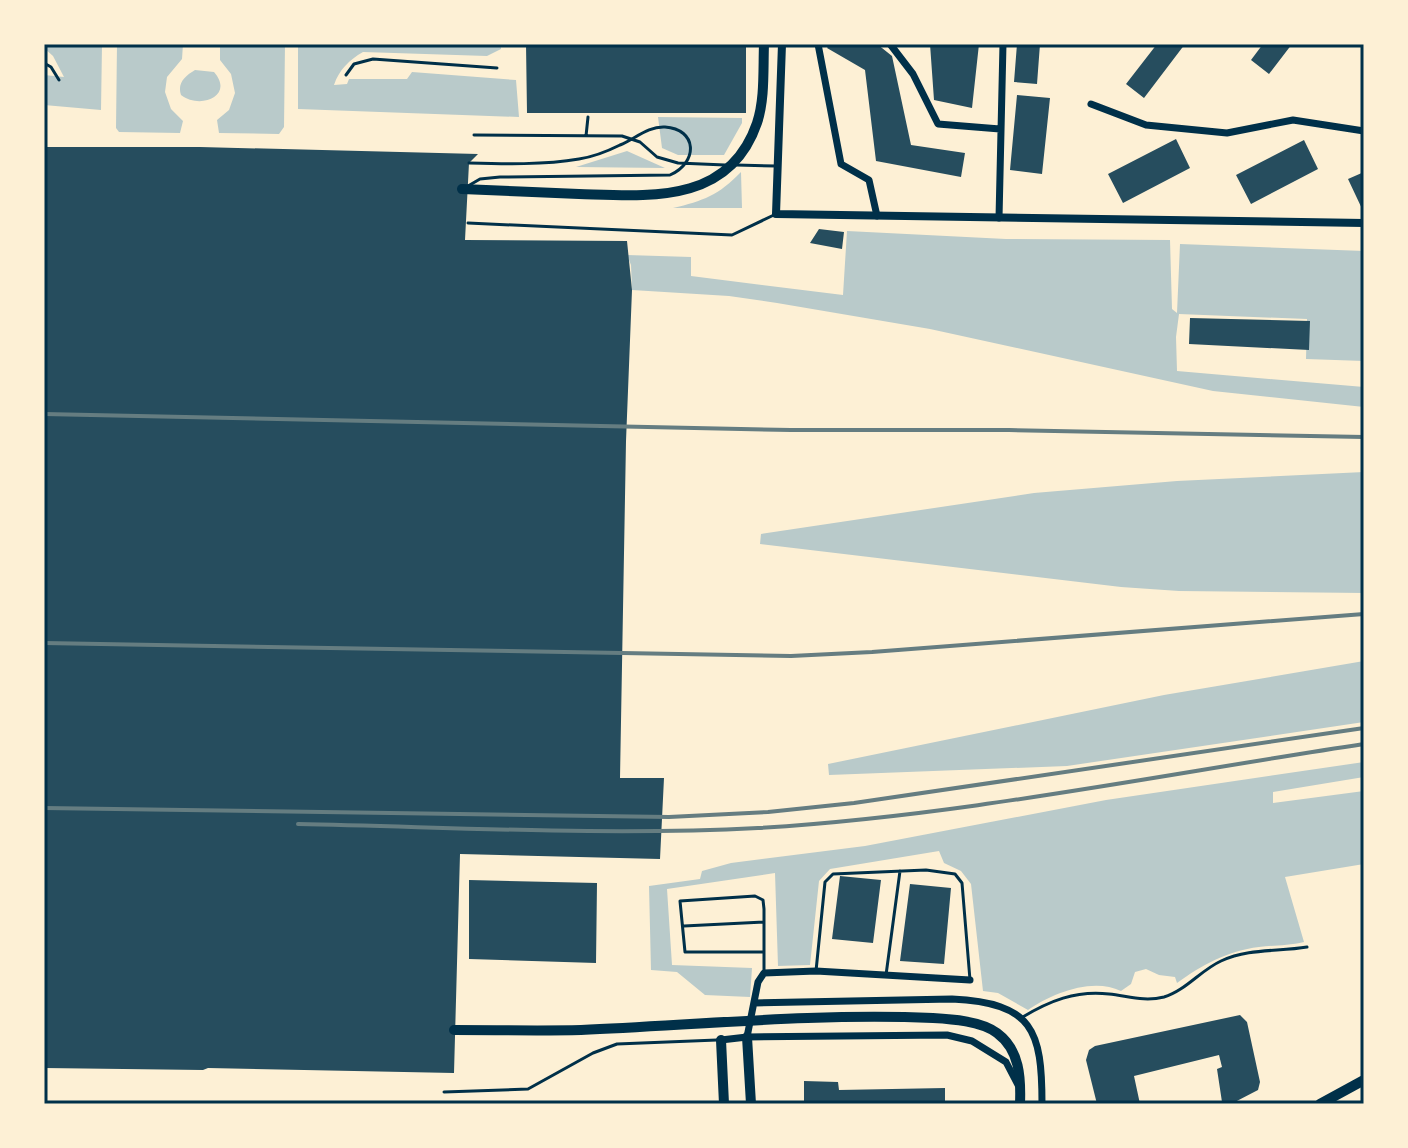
<svg xmlns="http://www.w3.org/2000/svg" width="1408" height="1148" viewBox="0 0 1408 1148" font-family="'Nunito Sans',sans-serif">
<style>
.green{fill:#b9caca}
.building{fill:#264d5e}
.lines{fill:none;stroke-linecap:round;stroke-linejoin:round}
.service{stroke:#003049;stroke-width:3}
.minor{stroke:#003049;stroke-width:7}
.tertiary{stroke:#003049;stroke-width:8}
.secondary{stroke:#003049;stroke-width:10}
.rail{stroke:#657d81;stroke-width:4}
.neatline{fill:none;stroke:#003049;stroke-width:3}
</style>
<rect width="100%" height="100%" fill="#fdf0d5"/>
<!-- green -->
<path class="green" d="M44,44L102,45L101,110L44,105V75L64,77L53,56L44,48Z
M117,44H183L182,59L167,77L165,92L171,109L183,121L180,133L119,132L116,128Z
M220,44H285L284,127L279,134L219,133L217,120L229,110L235,93L231,74L220,60Z
M309,44H501V49L487,56L363,52C349,60 339,70 334,85L347,84L349,79H407L412,72L516,80L519,117L298,109V46H308Z
M195,70L214,72C235,96 200,110 181,95C177,83 185,76 195,70Z
M658,117L742,118V123L724,155H678L662,148Z
M627,151L665,168L576,167Z
M741,172L742,208H673C703,201 719,195 741,172Z
M847,231L1006,239L1170,240L1172,309L1177,313L1180,244L1364,251V361L1306,359L1307,319L1179,314L1176,337L1177,371L1364,387V407L1213,391L930,329L777,303L729,296L632,290L631,265L627,255L691,257V276L843,295Z
M1364,472V593L1179,591L1121,587L760,544L761,534L1034,493L1177,481Z
M1364,661V722L1067,766L829,775L828,764L1164,695Z
M1364,762V777L1273,792V803L1364,791V864L1285,877L1304,942C1288,946 1274,945 1259,947C1227,951 1202,965 1177,983L1175,977L1159,975L1146,969L1135,972L1131,984L1121,991C1093,977 1052,993 1028,1010L998,993L983,991L971,884L961,871L944,863L939,851L830,869L819,881L810,965L778,966L775,873L667,889L672,965L752,968L750,997L705,995L677,972L651,970L649,886L700,879L702,871L731,863L865,846L1106,800Z"/>
<!-- building -->
<path class="building" d="M526,44H746V113H527Z
M830,44H877L892,56L911,145L965,153L961,177L876,161L865,70L827,48Z
M930,44H979L972,108L934,100Z
M1017,44H1040L1037,84L1014,82Z
M1157,44H1185L1144,98L1126,84Z
M1263,44H1292L1269,74L1251,60Z
M1017,95L1050,98L1042,174L1010,170Z
M1176,139L1190,168L1123,203L1108,174Z
M1304,140L1318,169L1251,204L1236,175Z
M44,147H200L478,154L469,163L465,240L627,241L632,290L626,441L620,778H664L660,859L460,854L454,1073L208,1068L203,1070L44,1068Z
M1364,172V213L1348,179Z
M819,229L844,232L842,249L810,243Z
M1190,318L1310,321L1309,350L1189,344Z
M840,876L881,880L873,943L832,939Z
M469,880L597,883L596,963L469,959Z
M910,884L951,888L944,964L900,961Z
M1240,1015L1247,1022L1260,1082L1258,1090L1231,1104L1222,1102L1217,1069L1222,1067L1219,1055L1134,1076L1140,1104H1097L1086,1060L1089,1050L1095,1046Z
M804,1081L838,1082L839,1090L945,1088V1104H804Z"/>
<g class="lines">
<!-- service -->
<path class="service" d="M44,63L51,67L59,80
M346,75L354,64L373,59L497,68
M474,135L622,136L640,142L657,157L678,163L725,165
M586,136L588,117
M736,165L776,166
M468,186L480,179L500,177L670,175C699,162 697,129 665,127C648,126 635,139 620,145C608,151 592,157 579,159C544,165 504,164 469,163
M468,223L732,235L776,214
M684,926L764,922
M816,971L825,882L833,874L926,870L955,874L962,883L970,980
M764,973V909L763,900L755,896L680,901L685,952H764
M886,975L900,871
M1021,1018C1049,1001 1076,990 1109,994C1128,996 1144,1002 1164,997C1185,991 1201,970 1221,961C1249,948 1278,952 1307,947
M444,1092L528,1089L593,1053L617,1044L717,1040"/>
<!-- minor -->
<path class="minor" d="M818,44L841,164L869,180L877,216
M890,44L913,74L938,124L1000,129
M1091,104L1146,125L1227,133L1293,120L1364,131
M999,218L1003,44
M755,1003L952,999C1033,1003 1042,1030 1042,1104
M747,1037L758,982L764,973L816,971L970,980
M721,1040L747,1037L947,1035L972,1041L1006,1062L1018,1085"/>
<!-- tertiary -->
<path class="tertiary" d="M782,44L776,214L1364,223"/>
<!-- secondary -->
<path class="secondary" d="M462,189C501,191 540,192 579,194C648,196 729,205 757,123C765,99 763,70 764,44
M454,1030C496,1030 539,1031 581,1030C697,1025 816,1013 933,1018C951,1019 981,1021 997,1033C1020,1050 1021,1078 1020,1104
M747,1037L751,1104
M721,1040L724,1104
M1320,1104L1364,1080"/>
<!-- rail -->
<path class="rail" d="M44,414L791,430H1009L1364,437
M44,643L791,656L872,652L1364,614
M44,808L669,817L768,812L854,803L1364,728
M298,824C451,827 605,836 758,828C960,816 1164,774 1364,744"/>
</g>
<!-- border -->
<rect width="1408" height="1148" fill="none" stroke="#fdf0d5" stroke-width="92"/>
<rect x="46" y="46" width="1316" height="1056" class="neatline"/>
</svg>
